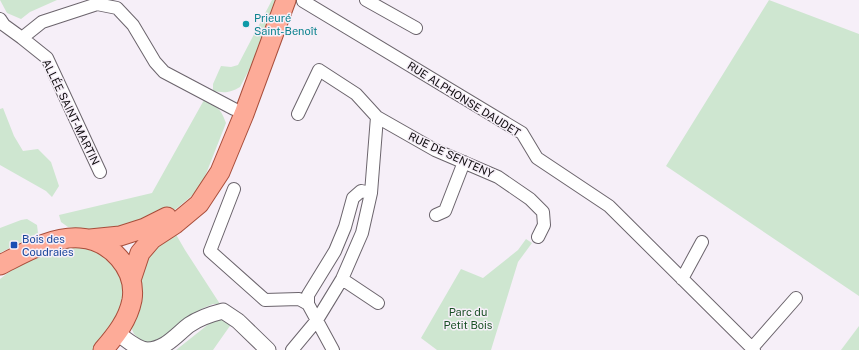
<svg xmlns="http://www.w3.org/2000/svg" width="859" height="350" viewBox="0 0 859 350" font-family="'Public Sans',sans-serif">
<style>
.green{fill:#cee6d0}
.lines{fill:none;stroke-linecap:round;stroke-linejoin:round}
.minor-casing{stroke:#6b646c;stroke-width:14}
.tertiary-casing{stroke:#6b646c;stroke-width:17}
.primary-casing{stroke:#a84e3b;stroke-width:21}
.minor{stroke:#fff;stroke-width:12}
.tertiary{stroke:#fff;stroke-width:15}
.primary{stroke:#fdab98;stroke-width:19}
.culture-dot{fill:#0f9aa8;stroke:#f6eff8;stroke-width:1.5}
.transit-dot{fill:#1a4fb4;stroke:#f6eff8;stroke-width:1.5}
.labels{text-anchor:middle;stroke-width:3;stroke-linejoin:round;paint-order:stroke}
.culture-label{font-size:11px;fill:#0d838f;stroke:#f6eff8;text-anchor:start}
.street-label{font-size:11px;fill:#0d0a0d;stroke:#f6eff8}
.transit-label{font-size:11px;fill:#164399;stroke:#f6eff8;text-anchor:start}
.park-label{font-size:11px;fill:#195025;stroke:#f6eff8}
</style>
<rect width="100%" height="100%" fill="#f6eff8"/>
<!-- green -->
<path class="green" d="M0,0H57L30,12L21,19L7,13Z
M272,0H281L267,36L240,87C230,93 224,93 213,91V84L221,66L231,67L238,65Z
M769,0L859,34V296L666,166Z
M204,100C218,107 221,109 226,123L204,179L194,194L171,213L100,232L68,227L61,222L59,215L152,193Z
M3,108L14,136L23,151L38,149L51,162L59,186L52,197L46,191L0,165V109Z
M27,219L37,225L38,233L0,253V228L21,220Z
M174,231L185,250L220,304H213L201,309L157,343L144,344L134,334L131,327L140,284L144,254Z
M526,239L532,243L518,262L491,350H437L421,338L461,269L483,278L518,250Z
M86,245L108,256L121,274L124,295L116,321L94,350H0V279L18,265L50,250Z
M222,318L232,323L213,350H176L210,323Z
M859,326V350H841Z"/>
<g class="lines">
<!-- minor casing -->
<g class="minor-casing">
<path id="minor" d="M366,0L416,28
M303,1L522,133L537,158L609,206L754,350
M0,19L4,25L22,38L42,22L97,4L117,8L133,25L155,62L164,72L234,109
M22,38L47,58L100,172
M298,114L319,70L356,94L377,117L435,150L498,177L530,199L543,212L544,225L538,237
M234,189L210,251L265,300L299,299L308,304L333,350
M436,215L445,211L464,162
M342,279L378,303
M682,279L702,242
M308,304V295L335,251L345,227L353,198L361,191L371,193
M752,348L796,298
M292,350L317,320L342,279L362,233L371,193L377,117"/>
</g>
<!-- tertiary casing -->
<g class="tertiary-casing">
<path id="tertiary" d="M117,333C126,339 136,349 147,350C165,350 176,335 189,325C199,318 211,314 223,311L238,321L268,350"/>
</g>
<!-- primary casing -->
<g class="primary-casing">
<path id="primary" d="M90,239L120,236L145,228L167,217
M0,265C24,253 52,236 80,238C110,240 137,269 132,300C128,320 116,335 103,350
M131,280L140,253L152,239L175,224L199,204L220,172L244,114L286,0"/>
</g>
<!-- minor -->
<use href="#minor" class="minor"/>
<!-- tertiary -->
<use href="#tertiary" class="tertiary"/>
<!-- primary -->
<use href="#primary" class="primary"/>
</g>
<!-- markers -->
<circle class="culture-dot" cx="246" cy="24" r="4"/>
<rect class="transit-dot" x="10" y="241" width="8" height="8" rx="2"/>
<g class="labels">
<!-- culture labels -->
<g class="culture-label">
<text x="254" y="22">Prieuré<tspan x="254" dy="13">Saint-Benoît</tspan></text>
</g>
<!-- street labels -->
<g class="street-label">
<text transform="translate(464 99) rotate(32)" y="4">RUE ALPHONSE DAUDET</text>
<text transform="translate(71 112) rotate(64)" y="4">ALLÉE SAINT-MARTIN</text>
<text transform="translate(451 155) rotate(25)" y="4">RUE DE SENTENY</text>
</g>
<!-- transit labels -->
<g class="transit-label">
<text x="22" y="243">Bois des<tspan x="22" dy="13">Coudraies</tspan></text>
</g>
<!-- park labels -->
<g class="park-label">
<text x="468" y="316">Parc du<tspan x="468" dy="13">Petit Bois</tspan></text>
</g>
</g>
</svg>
